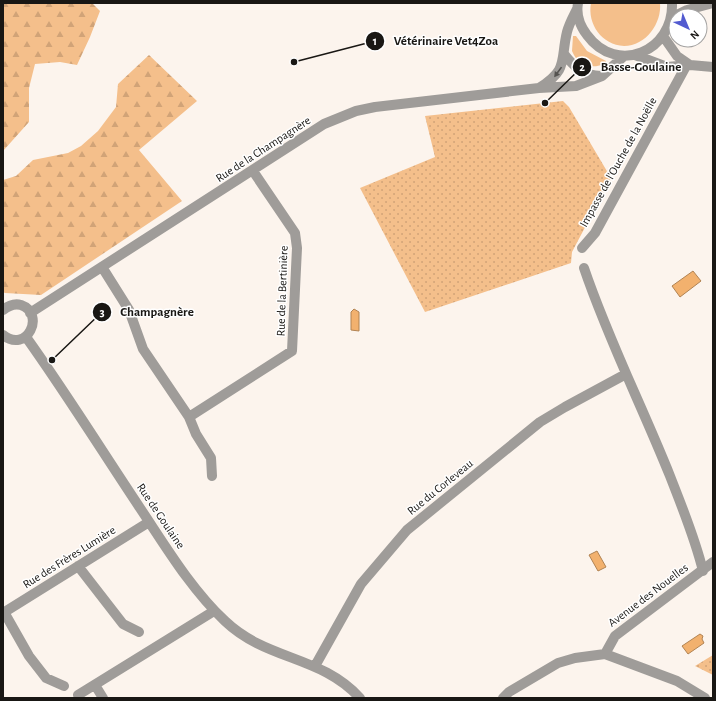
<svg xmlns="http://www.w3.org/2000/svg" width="716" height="701" viewBox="0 0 716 701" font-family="'Alegreya Sans',sans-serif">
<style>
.grass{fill:#f4bf8b}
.forest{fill:url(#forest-firs)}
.park{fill:url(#park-dots)}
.water{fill:#f2b16e;stroke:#b18353}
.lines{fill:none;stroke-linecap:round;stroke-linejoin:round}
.minor{stroke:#9f9c99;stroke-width:10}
.oneway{fill:#555350}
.labels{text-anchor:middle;stroke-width:3;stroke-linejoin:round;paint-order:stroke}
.street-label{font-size:12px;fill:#191714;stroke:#fff}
.leader{fill:none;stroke:#191714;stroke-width:1.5}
.callout-dot{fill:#191714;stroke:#fff;stroke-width:1.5}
.mark-label{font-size:12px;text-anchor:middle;font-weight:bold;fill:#fff}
.callout-label{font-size:13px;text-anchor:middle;font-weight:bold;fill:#191714;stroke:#fff;stroke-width:3;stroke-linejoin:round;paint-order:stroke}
</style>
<defs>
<pattern id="forest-firs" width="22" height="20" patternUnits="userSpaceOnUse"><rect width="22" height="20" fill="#f4bf8b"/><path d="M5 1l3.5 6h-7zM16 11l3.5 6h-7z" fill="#d1a377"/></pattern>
<pattern id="park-dots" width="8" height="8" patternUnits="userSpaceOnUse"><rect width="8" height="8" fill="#f4bf8b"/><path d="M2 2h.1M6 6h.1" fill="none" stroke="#d1a377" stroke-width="1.8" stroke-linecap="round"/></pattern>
</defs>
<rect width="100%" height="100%" fill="#fcf4ed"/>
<!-- grass -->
<path class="grass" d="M591,3H660C662,23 646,46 624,46C602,45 587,24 591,3Z
M573,36H576L587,51L606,61V63C592,70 578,66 572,51Z"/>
<!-- forest -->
<path class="forest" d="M3,3H92L100,11L90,37L77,65L60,62L35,64L29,88V122L3,151Z
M149,55L197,101L139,150L182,201L41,295L5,293L3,292V180L16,176L33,160L68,153L81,146L98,131L116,107L118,84Z"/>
<!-- park -->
<path class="park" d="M563,101L569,107L611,178L572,252L571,263L425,312L360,188L435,157L425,116Z
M713,655V675L695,666Z"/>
<!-- water -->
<path class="water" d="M693,271L701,281L680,297L672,286Z
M354,309L359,312V331L351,330V312Z
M597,551L606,567L598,571L589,555Z
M700,634L703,636L702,639L704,643L688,654L682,646Z"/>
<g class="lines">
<!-- minor -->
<path class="minor" d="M578,3C576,14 580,26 587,35C617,76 674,51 672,3
M671,18L687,10L713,3
M663,36L677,56L690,65
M564,54C575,68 583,75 601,76
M635,55L667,67L690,65L713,67
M539,88C569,69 560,61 567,32C569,24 573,17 577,9
M582,248L595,233L686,66
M102,267L129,310L143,349L189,417L292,351L297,248L295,233L253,171
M584,268C608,339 642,406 670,476C682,507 695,538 703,571
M3,310C8,306 14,303 21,305C46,314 27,354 3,335
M30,313L324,124L356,111L375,107L539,88L576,86L602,76L624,56
M26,337C66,393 102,451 140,508C166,547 191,589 225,621C267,661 321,655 360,698
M189,417L196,434L211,458L212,476
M78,566L123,624L139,632
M4,612L29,656L46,678L64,686
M3,613L149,522
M605,654L615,636L713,562
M315,666L361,584L407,530L540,422L565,407L626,374
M95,685L103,698
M78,695L214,611
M503,698L509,692L558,663L575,658L605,654L677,681L705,698"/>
</g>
<!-- one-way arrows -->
<defs><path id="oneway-solid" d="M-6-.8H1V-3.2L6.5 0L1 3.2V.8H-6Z"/></defs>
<use class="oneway" href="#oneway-solid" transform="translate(558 72) rotate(126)"/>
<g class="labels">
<!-- street labels -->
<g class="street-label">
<text transform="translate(263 149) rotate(-33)" y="4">Rue de la Champagnère</text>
<text transform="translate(618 162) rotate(-61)" y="4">Impasse de l'Ouche de la Noëlle</text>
<text transform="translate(282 291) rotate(-88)" y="4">Rue de la Bertinière</text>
<text transform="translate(440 487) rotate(-39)" y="4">Rue du Corleveau</text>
<text transform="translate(161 516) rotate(56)" y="4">Rue de Goulaine</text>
<text transform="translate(69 557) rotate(-32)" y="4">Rue des Frères Lumière</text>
<text transform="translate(648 595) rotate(-37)" y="4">Avenue des Nouelles</text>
</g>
</g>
<!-- callouts -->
<path class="leader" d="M294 62L375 41M545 103L582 67M52 360L102 312"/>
<g class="callout-dot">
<circle cx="294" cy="62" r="4"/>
<circle cx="545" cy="103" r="4"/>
<circle cx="52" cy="360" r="4"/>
<circle cx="375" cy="41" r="10"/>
<circle cx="582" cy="67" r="10"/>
<circle cx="102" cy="312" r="10"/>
</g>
<g class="mark-label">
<text x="375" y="45">1</text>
<text x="582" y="71">2</text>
<text x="102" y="316">3</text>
</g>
<g class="callout-label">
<text x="446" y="45">Vétérinaire Vet4Zoa</text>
<text x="641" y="71">Basse-Goulaine</text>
<text x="157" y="316">Champagnère</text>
</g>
<!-- border -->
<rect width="716" height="701" fill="none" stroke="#191714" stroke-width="8"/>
<!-- north arrow -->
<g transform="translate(688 28) rotate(136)"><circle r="19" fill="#ffffff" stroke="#a3a2a1"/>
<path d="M0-3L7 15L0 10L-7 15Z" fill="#525ad0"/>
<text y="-6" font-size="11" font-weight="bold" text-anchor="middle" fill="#191714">N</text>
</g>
</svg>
